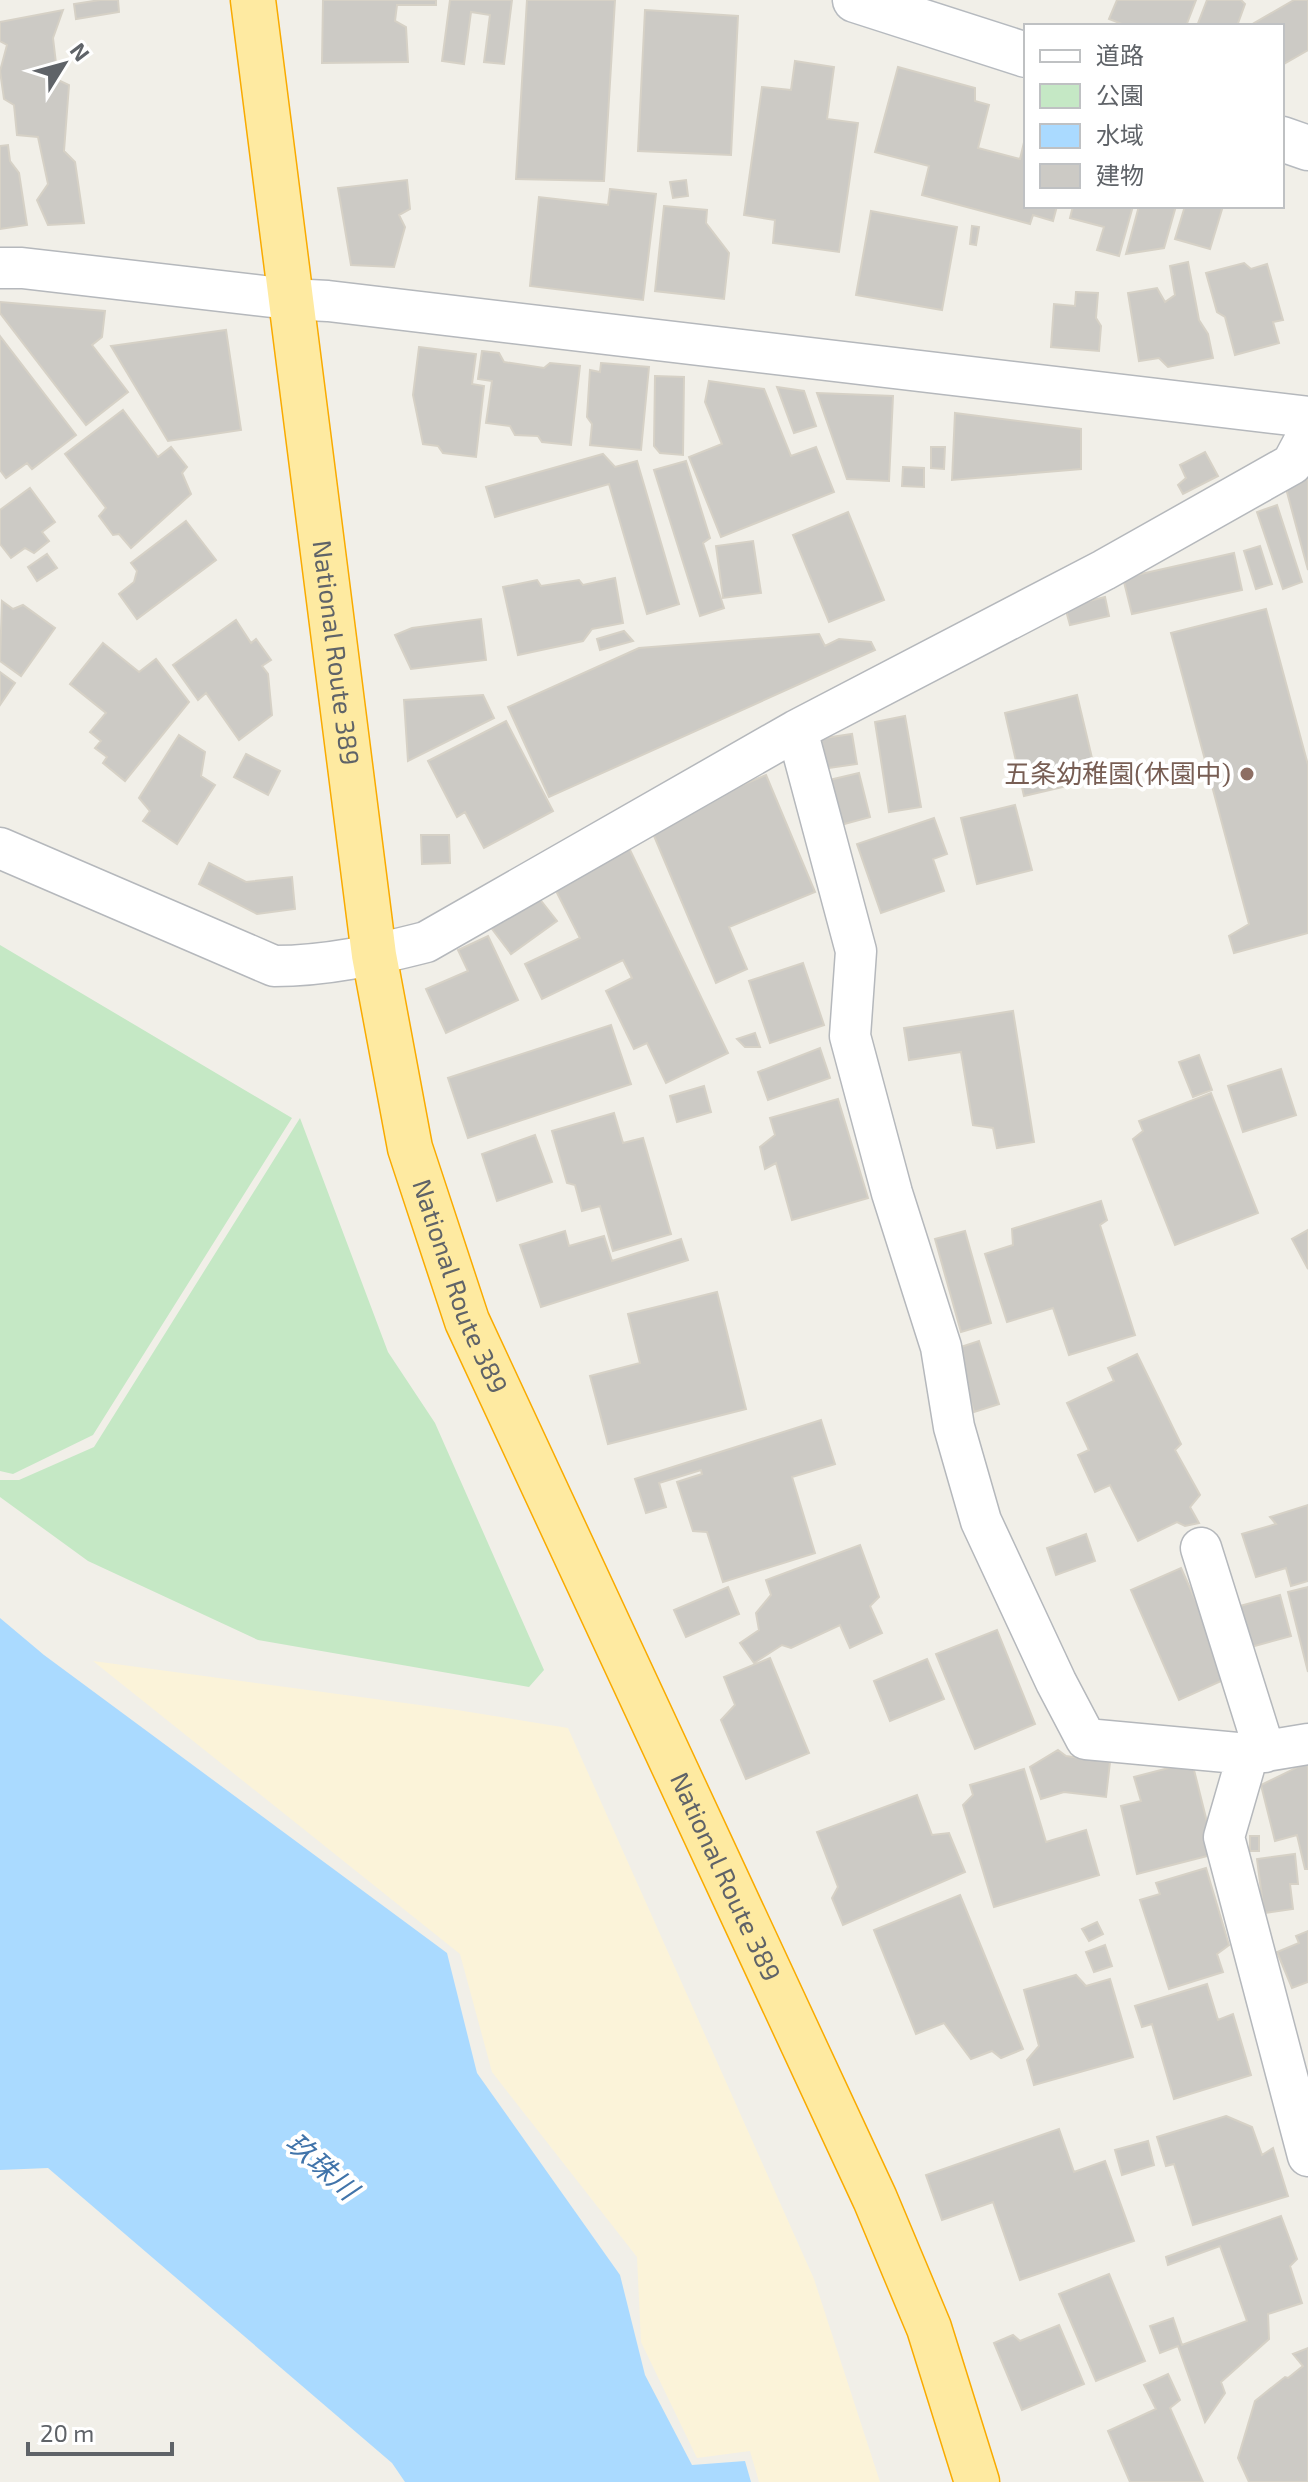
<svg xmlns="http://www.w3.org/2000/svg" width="1308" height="2482" viewBox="0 0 1308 2482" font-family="'Exo 2','Noto Sans JP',sans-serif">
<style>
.green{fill:#c5e8c5}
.sand{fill:#fbf3d9}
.water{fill:#aadaff}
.building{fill:#cccac5;stroke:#d6d1c6;stroke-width:2}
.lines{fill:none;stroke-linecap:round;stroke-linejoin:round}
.minor-casing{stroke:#b5b8bc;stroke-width:43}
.secondary-casing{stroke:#b6babf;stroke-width:47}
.trunk-casing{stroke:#f9ab00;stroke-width:47}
.minor{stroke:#fff;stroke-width:40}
.secondary{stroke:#fff;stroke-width:44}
.trunk{stroke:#feeaa1;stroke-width:44}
.education-dot{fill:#8d6e63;stroke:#fff;stroke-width:3}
.labels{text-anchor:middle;stroke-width:8;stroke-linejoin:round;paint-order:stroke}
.street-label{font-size:26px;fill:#5f6368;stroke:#fff}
.education-label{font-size:26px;fill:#785e54;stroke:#fff;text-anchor:end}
.water-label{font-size:28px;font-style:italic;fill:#4174aa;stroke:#fff}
</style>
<rect width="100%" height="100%" fill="#f1efe8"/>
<!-- green -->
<path class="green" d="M0,945L292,1118L93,1435L13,1474L0,1471Z
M300,1118L388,1352L435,1423L544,1670L529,1687L258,1640L88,1561L0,1497V1480H19L94,1447Z"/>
<!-- sand -->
<path class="sand" d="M93,1661L457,1710L568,1728L814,2279L880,2482H759L750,2451L697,2458L641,2342L637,2257L492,2072L460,1954Z"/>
<!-- water -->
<path class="water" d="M0,1618L44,1655L447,1953L477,2073L620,2275L645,2375L692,2465L745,2461L751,2482H405L392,2463L48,2168L0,2170Z"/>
<!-- building -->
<path class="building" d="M100,0H118L119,12L76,19L74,4Z
M323,0H436V5H397L395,21L406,27L408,62L322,63Z
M450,0H512L504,64L484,62L490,15L471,12L464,64L442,61Z
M527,0H615L604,181L516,179Z
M1117,0H1196L1186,26H1127L1109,19Z
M1207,0H1241L1245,4L1237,26H1197Z
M1294,0H1308V50L1282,65V26H1249Z
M63,10L53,38L58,80L69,85L64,151L75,162L84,223L48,225L37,200L48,184L38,137L17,135L14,105L4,99L0,71L7,45L0,41V22Z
M645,10L738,16L731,155L638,151Z
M795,61L834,67L827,119L858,123L839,252L773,243L775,220L744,215L762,87L791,90Z
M898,67L975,88V101L989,105L978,148L1020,159L1026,134V206H1057L1053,221L1033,215L1030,224L922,195L929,166L875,152Z
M8,145L10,161L19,173L27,225L0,229V146Z
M407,180L410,209L399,215L405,227L394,267L351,265L338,188Z
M686,180L688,196L673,198L670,182Z
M610,189L656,194L643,300L530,286L539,197L608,205Z
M664,206L707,210L706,223L729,253L724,299L655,291Z
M1073,206H1133L1119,256L1097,250L1104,227L1070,218Z
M1139,206H1176L1164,248L1126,254Z
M1185,206H1223L1210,249L1175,239Z
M871,211L957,227L942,310L856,295Z
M972,226L979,227L976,245L970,244Z
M1188,262L1199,320L1208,334L1213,358L1168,367L1159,358L1139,361L1128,293L1157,288L1165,302L1175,295L1170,266Z
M1244,263L1251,269L1267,264L1283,320L1273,322L1279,343L1235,355L1225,317L1217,312L1206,273Z
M1076,292L1098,293L1096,318L1101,326L1099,351L1051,347L1054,304L1075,306Z
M0,302L105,311L102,337L92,345L128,392L86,425L0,313Z
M226,330L241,430L168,441L111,346Z
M0,336L76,435L32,469L27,463L6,478L0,470Z
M419,347L476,354L472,384L484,386L476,457L443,453L438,446L423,444L413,395Z
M482,351L499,353L504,362L544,368L550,363L580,366L571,445L542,442L538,436L515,435L510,426L486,423L492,381L478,379Z
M601,363L649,367L641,450L590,445L592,424L587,417L590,370L600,372Z
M655,376L684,377L683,455L660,453L654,446Z
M709,381L764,389L791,456L816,447L834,492L721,537L689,457L722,444L705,402Z
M777,387L804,391L816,426L794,433Z
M817,393L893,396L889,481L847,479Z
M123,410L158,457L171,447L187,467L182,473L191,494L131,548L119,534L113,535L99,516L106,508L65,454Z
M955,413L1081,429V469L952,480Z
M931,447H945L944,469L931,468Z
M1205,452L1218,476L1183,494L1178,485L1186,478L1180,465Z
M603,454L615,467L637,461L679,604L647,614L609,484L495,517L486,487Z
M686,461L710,538L703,543L724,608L700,616L654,470Z
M1308,466V570L1284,481Z
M903,467L924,468V487L902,486Z
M30,488L55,522L42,532L49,541L34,553L25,548L11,558L0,544V510Z
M1277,505L1302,582L1283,589L1257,512Z
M848,512L884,600L829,622L793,535Z
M186,521L216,560L137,619L119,594L134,582L137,571L131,563Z
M753,541L761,593L723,598L716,546Z
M1260,546L1272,584L1256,589L1244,551Z
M1234,553L1242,590L1132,614L1123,578Z
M47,554L57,568L37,581L28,567Z
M615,578L623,623L592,629L583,641L518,655L503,587L537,580L541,586L579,580L583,585Z
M1105,597L1109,616L1070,625L1065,607Z
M2,601L13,609L23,605L55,628L21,676L0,661Z
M1266,609L1308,765V933L1234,953L1229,936L1249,924L1171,633Z
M481,619L486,660L411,669L395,635L412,628Z
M236,620L251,643L256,639L271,660L262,666L268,674L272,715L239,740L206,693L198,700L173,665Z
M624,631L633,641L600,650L597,639Z
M819,634L825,646L839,639L871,642L875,650L549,797L508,707L639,648Z
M103,643L139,672L156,659L189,702L125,781L103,763L107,757L95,748L101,741L90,732L106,713L70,684Z
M0,672L15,683L0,705Z
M483,695L494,718L408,761L404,700Z
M1077,695L1097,779L1024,796L1005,713Z
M905,716L921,807L889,812L875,722Z
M506,721L553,811L484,848L465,812L457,817L428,761Z
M852,734L857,764L821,769L817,739Z
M179,735L205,752L201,776L215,785L177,844L143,821L150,811L139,798Z
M246,754L280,771L268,795L234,777Z
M859,773L870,817L837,826L825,781Z
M766,775L815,892L729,927L747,969L716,983L649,824Z
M1015,805L1032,870L977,884L961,818Z
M934,818L947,854L933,859L944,891L881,913L857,844Z
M421,835H449L450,863L422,864Z
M629,848L728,1053L666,1083L647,1043L634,1049L606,991L632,978L623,960L542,999L525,964L580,938L553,885Z
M209,863L246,882L292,877L295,909L257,914L199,884Z
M531,888L557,921L511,954L486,921Z
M488,936L518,1000L446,1033L426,989L468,971L458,950Z
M803,963L824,1025L770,1043L749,981Z
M1013,1011L1034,1142L997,1148L993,1128L973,1125L961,1052L909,1060L904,1028Z
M611,1025L631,1084L468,1138L448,1078Z
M755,1033L760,1047H745L737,1039Z
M820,1048L830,1078L768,1100L758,1072Z
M1199,1055L1212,1090L1193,1097L1179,1062Z
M1281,1069L1296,1115L1243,1132L1228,1086Z
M704,1086L711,1112L677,1122L670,1096Z
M1211,1093L1258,1213L1175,1245L1133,1139L1143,1131L1139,1121Z
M838,1099L868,1198L792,1220L776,1163L765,1169L760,1147L775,1135L770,1118Z
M614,1113L623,1143L643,1138L671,1234L613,1251L600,1206L582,1211L575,1185L567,1183L552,1131Z
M535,1135L552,1182L497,1201L482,1154Z
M1101,1201L1107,1220L1100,1225L1135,1335L1069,1355L1053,1308L1007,1322L985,1254L1013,1245L1012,1229Z
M1308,1230V1269L1292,1239Z
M565,1231L569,1246L604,1236L612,1261L681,1239L688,1260L541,1307L520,1245Z
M965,1231L991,1323L961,1332L935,1239Z
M717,1292L746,1409L608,1444L590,1376L640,1363L628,1314Z
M979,1341L999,1404L974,1412L955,1349Z
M1137,1354L1181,1444L1175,1450L1200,1495L1190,1507L1199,1523L1185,1526L1177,1522L1138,1541L1110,1485L1095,1492L1078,1455L1089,1450L1067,1403L1114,1381L1108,1368Z
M821,1420L835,1464L792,1477L815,1553L723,1582L707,1532L693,1531L677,1482L702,1474L701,1470L659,1483L666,1507L646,1513L635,1479Z
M1308,1505V1581L1291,1586L1286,1568L1256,1577L1242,1534L1276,1524L1270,1517Z
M1086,1534L1095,1561L1056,1575L1047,1548Z
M860,1545L879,1597L870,1606L882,1633L850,1648L840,1625L791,1648L782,1645L754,1663L740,1643L759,1630L756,1613L771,1595L766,1580Z
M1181,1568L1230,1677L1179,1700L1131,1590Z
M728,1587L739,1614L686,1637L674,1610Z
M1308,1587V1672L1288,1592Z
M1280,1595L1291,1636L1251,1647L1240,1606Z
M997,1630L1035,1724L975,1749L936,1654Z
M770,1658L809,1753L746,1779L721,1720L735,1705L724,1677Z
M927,1659L944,1699L890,1721L874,1681Z
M1058,1750L1066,1756L1110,1762L1106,1797L1064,1792L1041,1799L1030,1767Z
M1192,1762L1215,1854L1137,1874L1121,1806L1141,1801L1134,1777Z
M1308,1762V1869H1305L1297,1835L1275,1841L1261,1785Z
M1024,1769L1046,1842L1086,1830L1099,1875L994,1907L963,1805L973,1795L970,1785Z
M917,1795L932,1835L949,1833L965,1872L843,1925L832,1898L838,1887L817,1832Z
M1250,1836H1259V1851H1250Z
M1295,1854L1298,1884H1290L1293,1909L1264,1913L1257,1859Z
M1206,1868L1229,1945L1217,1954L1223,1972L1169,1989L1140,1900L1160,1894L1156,1883Z
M960,1895L1023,2049L1001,2058L992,2051L971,2059L944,2023L916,2034L874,1930Z
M1097,1922L1103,1934L1089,1941L1082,1929Z
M1308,1931V1982L1292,1988L1277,1952L1299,1943L1296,1936Z
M1105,1945L1112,1966L1094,1972L1086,1952Z
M1076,1975L1086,1986L1110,1979L1133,2057L1034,2085L1027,2060L1039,2046L1024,1990Z
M1207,1984L1218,2020L1233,2014L1251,2075L1174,2099L1152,2024L1142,2027L1135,2006Z
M1226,2116L1252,2127L1262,2155L1273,2148L1288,2196L1193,2225L1174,2164L1166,2166L1157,2137Z
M1059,2129L1074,2172L1105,2161L1134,2241L1020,2280L993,2202L942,2220L926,2175Z
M1148,2141L1154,2165L1122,2175L1115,2150Z
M1281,2216L1297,2259L1290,2266L1302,2303L1268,2314L1269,2339L1221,2382L1225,2393L1205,2422L1178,2346L1160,2353L1150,2326L1173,2318L1182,2345L1247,2321L1220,2246L1168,2265L1166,2257Z
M1109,2274L1145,2361L1096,2381L1059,2294Z
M1059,2325L1084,2384L1022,2410L994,2343L1013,2335L1020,2341Z
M1308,2348V2482H1249L1238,2458L1255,2401L1285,2377L1288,2378L1303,2366L1293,2354Z
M1168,2374L1180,2400L1170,2408L1203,2482H1130L1108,2431L1156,2409L1144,2385Z"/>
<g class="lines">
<!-- minor casing -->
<g class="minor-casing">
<path id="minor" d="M0,268H22L289,299L328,301L1308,417
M797,730L856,951L850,1036L892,1193L941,1347L954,1427L981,1521L1056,1682L1086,1739L1248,1754L1308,1744
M0,848L274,966C327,966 375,955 426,942L797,730L1104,570L1292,464L1308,434
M1201,1548L1265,1752
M1248,1754L1224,1837L1308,2156"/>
</g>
<!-- secondary casing -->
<g class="secondary-casing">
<path id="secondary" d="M855,0L1026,55
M1282,139L1308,148"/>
</g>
<!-- trunk casing -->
<g class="trunk-casing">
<g id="trunk">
<path id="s1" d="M253,0L374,955L410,1148L467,1321L875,2199L929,2328L977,2482"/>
</g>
</g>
<!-- minor -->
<use href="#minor" class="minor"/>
<!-- secondary -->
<use href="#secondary" class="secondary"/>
<!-- trunk -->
<use href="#trunk" class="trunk"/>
</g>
<!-- markers -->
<circle class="education-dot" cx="1247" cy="774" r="8"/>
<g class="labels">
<!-- street labels -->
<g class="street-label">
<text dy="9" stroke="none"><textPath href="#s1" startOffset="658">National Route 389</textPath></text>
<text dy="9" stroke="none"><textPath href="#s1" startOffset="1306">National Route 389</textPath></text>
<text dy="9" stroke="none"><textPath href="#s1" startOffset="1954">National Route 389</textPath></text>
</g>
<!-- education labels -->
<g class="education-label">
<text x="1231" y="783">五条幼稚園(休園中)</text>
</g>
<!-- water labels -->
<g class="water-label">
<text transform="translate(322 2166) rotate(42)" y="10">玖珠川</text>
</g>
</g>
<!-- legend -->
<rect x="1024" y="24" width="260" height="184" fill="#ffffff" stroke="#bfc1c3" stroke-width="2"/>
<rect x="1040" y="50" width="40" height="12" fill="#ffffff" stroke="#bfc1c3" stroke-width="2"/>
<text x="1096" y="64" font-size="24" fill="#5f6368">道路</text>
<rect x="1040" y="84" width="40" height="24" fill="#c5e8c5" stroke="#bfc1c3" stroke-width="2"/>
<text x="1096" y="104" font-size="24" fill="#5f6368">公園</text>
<rect x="1040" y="124" width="40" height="24" fill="#aadaff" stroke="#bfc1c3" stroke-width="2"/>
<text x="1096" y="144" font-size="24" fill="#5f6368">水域</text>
<rect x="1040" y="164" width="40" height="24" fill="#cccac5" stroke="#bfc1c3" stroke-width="2"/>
<text x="1096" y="184" font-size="24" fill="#5f6368">建物</text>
<!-- north arrow -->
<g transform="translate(64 64) rotate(53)" stroke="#ffffff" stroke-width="6" paint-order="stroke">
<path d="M0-6L14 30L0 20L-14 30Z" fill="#5f6368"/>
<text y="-12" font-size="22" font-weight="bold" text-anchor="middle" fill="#5f6368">N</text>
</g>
<!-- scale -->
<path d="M28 2442v12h144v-12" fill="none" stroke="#5f6368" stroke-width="4"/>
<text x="40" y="2442" font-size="24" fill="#5f6368" stroke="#ffffff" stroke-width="6" paint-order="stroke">20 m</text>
</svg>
